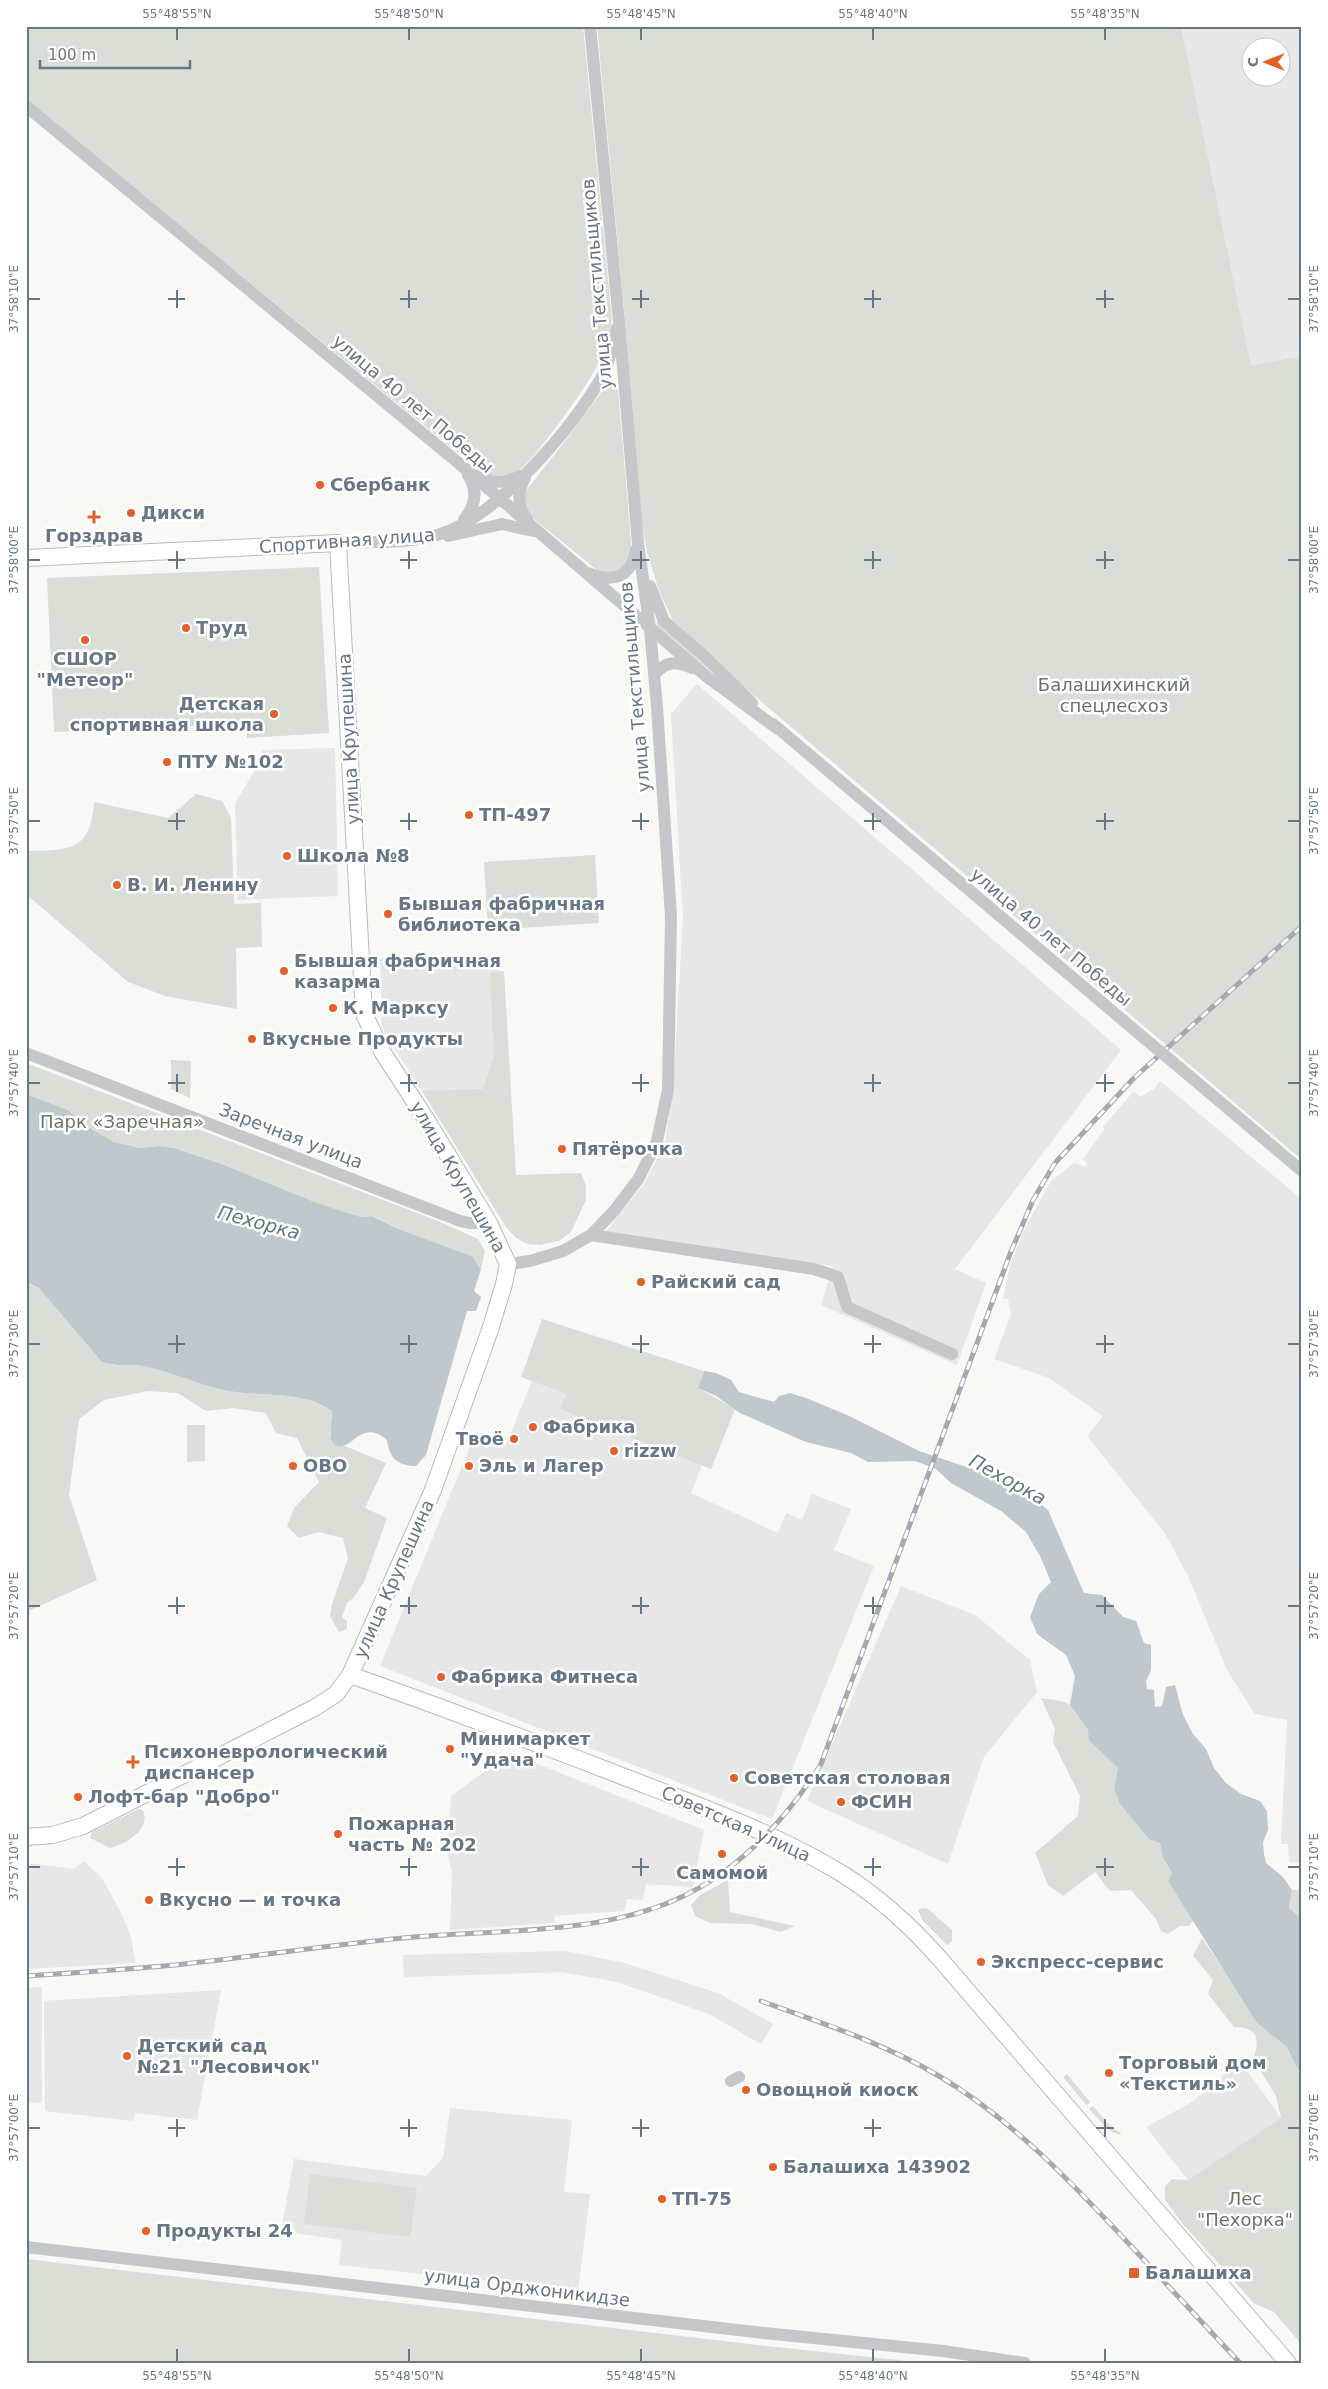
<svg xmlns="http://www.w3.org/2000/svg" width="1328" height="2389" viewBox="0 0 1328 2389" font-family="'DejaVu Sans',sans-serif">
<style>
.built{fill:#e6e7e6;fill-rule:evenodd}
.green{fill:#d9dfd6}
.water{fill:#bec8cd}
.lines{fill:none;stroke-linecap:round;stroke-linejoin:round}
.major-casing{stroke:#b7bbbf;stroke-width:18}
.minor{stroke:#c4c8cb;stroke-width:12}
.major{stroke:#fff;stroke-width:16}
.rail-casing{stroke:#a4aab0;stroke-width:5}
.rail{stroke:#fff;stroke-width:3;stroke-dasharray:9;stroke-linecap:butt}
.minor-bridge{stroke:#c4c8cb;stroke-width:12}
.ticks{fill:none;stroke:#677786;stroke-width:2}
.poi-dot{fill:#e3602a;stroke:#fff;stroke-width:2}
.labels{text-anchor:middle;stroke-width:5;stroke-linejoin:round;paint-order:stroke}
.street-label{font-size:18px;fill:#677786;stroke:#fff}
.poi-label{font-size:18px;font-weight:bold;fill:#677786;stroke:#fff;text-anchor:start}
.park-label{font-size:18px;fill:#657862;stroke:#fff}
.water-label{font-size:19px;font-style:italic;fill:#637782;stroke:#fff}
.neatline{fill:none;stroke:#677786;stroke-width:2}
.ticks-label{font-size:12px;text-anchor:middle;fill:#677786}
</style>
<rect width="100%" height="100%" fill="#f8f8f5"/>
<!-- built -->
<path class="built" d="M1181,26H1302V356L1251,365ZM1250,48H1280V78H1250Z
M697,684L1121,1050L955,1269L986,1283L957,1365L821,1305L833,1266L604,1234L645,1182L665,1144L673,1092L683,916L671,714Z
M335,748L338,896L238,900L235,804L262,757V750Z
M499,955L507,1098L428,1100L386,1036L382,1024L380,958Z
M1160,1081L1299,1197L1302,1203V1863L1289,1862L1288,1844H1281L1287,1720L1255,1714L1227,1670L1188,1576L1164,1532L1087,1436L1103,1416L1049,1378L994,1359L1011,1315L1008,1299H1003L1011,1262L1026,1226L1051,1181L1074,1163L1085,1167L1087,1163L1082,1160L1105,1129L1103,1127L1134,1091L1140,1097L1154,1089Z
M532,1381L566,1394L561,1409L702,1465L691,1493L778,1533L786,1513L802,1520L812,1494L851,1509L834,1550L874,1566L772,1819L380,1666L476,1432L506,1445Z
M901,1586L975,1615L1030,1660L1037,1692L984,1757L948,1864L807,1801Z
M510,1753L704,1830L693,1887L646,1884L643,1900L627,1899L624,1911L554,1916V1923L450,1930L452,1872L447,1850L451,1796Z
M84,1861L102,1878L120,1911L131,1936L135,1963L26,1969V1863L74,1869Z
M564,1951L621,1962L718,1993L773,2024L761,2044L709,2014L617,1982L562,1972L404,1977L403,1955Z
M42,1987V2103L26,2102V1988Z
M221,1990L197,2120L135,2113L133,2121L45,2111L44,2001Z
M1240,2061L1281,2118L1188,2180L1146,2127L1192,2102Z
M450,2108L572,2120L564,2192L590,2194L578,2291L339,2265L342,2240L281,2231L294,2159L426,2176L443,2158Z"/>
<!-- green -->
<path class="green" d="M26,26H583L612,320C611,333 607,345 602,357C592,379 536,459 517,472C504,480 492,475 480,471L26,100Z
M597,26H1181L1251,365L1302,356V1160L678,631L659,591L647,552L641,517L625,319Z
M612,386L618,390L632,552L626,567L610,574L597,570L529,515L525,510V492L566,440L605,387Z
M319,567L329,733L247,738L246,724L54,732L47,578Z
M657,618L720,681L657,628Z
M196,794L222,801L231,818L234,904L261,903L262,947L236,948L237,1009L165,996L128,982L26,894V851C67,850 91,853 94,802L168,818Z
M595,855L599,923L488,930L484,862Z
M504,971L516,1175L581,1173L586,1186V1200L571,1232L559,1241L540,1245L527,1244L516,1238L506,1227L422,1091L483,1089L494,1056L490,972Z
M171,1060L191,1061L190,1098L171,1089Z
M26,1063L438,1221L478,1239L485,1251L481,1269L472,1256L398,1229L373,1216L361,1217L317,1203L222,1164L174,1148L159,1146L140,1148L114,1142L85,1125L68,1110L26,1094Z
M26,1283L39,1288L101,1361C114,1368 128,1363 142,1366C170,1371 196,1384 224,1390C260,1398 300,1389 332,1411L334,1419L329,1434L338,1446H345L386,1463L365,1508L387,1518L364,1582L354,1597L347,1603L342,1617L347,1621V1629L339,1632L330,1616L332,1604L348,1558L343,1538L318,1532L299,1538L287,1526L294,1508L319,1482L297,1438L276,1433L266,1413L233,1408L206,1411L178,1393L148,1391L104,1400L79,1419L69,1495L97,1580L26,1612Z
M542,1319L704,1371L698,1388L735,1409L711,1469L560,1409L566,1394L521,1377Z
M187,1425H205V1461L187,1462Z
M1041,1698L1062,1701L1070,1705L1088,1730L1090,1740L1118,1768L1114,1789L1160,1843L1162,1856L1172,1873L1168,1881L1194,1920L1189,1926H1180L1168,1934L1161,1931L1156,1919L1131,1890L1110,1891L1095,1872L1063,1896L1048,1885L1035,1853L1078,1816L1080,1796L1053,1742L1055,1729Z
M139,1809L143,1810C151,1830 126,1844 110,1848L90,1838L92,1832Z
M728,1880L730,1912L795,1926L781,1932L751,1924L710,1923L695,1916L691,1905L700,1895Z
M1292,1890H1302V1919L1289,1908Z
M922,1908L928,1909L952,1930V1941L947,1945L923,1921L918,1910Z
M1202,1938L1239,1992L1257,2023L1287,2047L1302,2078V2345L1274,2312L1255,2304L1183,2224L1165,2200V2186L1172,2179L1188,2180L1281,2118L1276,2096L1253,2059C1261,2038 1257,2027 1234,2027L1208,1994L1213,1980L1193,1956Z
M1067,2074L1090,2102L1087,2106L1063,2077Z
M1093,2106L1112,2128L1121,2133L1120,2135C1106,2131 1099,2119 1089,2109Z
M310,2174L417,2188L410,2237L304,2224Z
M26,2259L758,2345L927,2363H26Z"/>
<!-- water -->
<path class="water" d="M26,1094L68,1110L85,1125L114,1142L140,1148L159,1146L174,1148L222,1164L317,1203L361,1217L372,1216L398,1229L472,1256L481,1269L474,1291L481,1297L476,1311H467L426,1455L416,1466C397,1466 389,1457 387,1440C362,1418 352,1450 338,1446C324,1442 334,1421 332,1411C301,1389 259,1398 224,1390C196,1384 170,1371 142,1366C128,1363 114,1368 101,1361L39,1288L26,1282Z
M704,1371L716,1373L731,1380L739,1392L774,1402L779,1396L790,1393L806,1398L847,1415L919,1451L987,1474L1033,1498L1048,1510L1084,1593L1102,1595L1123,1617L1136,1621L1144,1643L1151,1645V1670L1146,1681L1147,1689L1154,1690L1155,1707L1162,1706L1166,1687L1175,1685L1183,1715L1193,1734L1206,1749L1214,1768L1226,1783L1241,1794L1260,1801L1267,1811L1268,1830L1263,1842L1264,1854L1266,1863L1283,1877L1292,1890L1289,1908L1302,1919V2078L1287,2047L1257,2023L1168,1881L1172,1873L1162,1856L1160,1843L1149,1839L1120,1804L1114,1789L1118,1768L1089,1740L1088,1730L1070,1705L1075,1676L1066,1655L1037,1634L1030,1617L1039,1594L1051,1582L1040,1556L1026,1532L1001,1511L951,1483L936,1469L915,1461L868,1462L851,1453L806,1442L740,1413L716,1396L698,1388Z"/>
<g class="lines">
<!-- major casing -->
<g class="major-casing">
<path id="major" d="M26,558L338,543L364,1014L383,1053L426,1119L489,1223L508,1264L504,1284L490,1330L433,1490L350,1675L336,1694L314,1708L83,1826L53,1835L26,1837
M350,1675C437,1705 523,1738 609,1771C688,1802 771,1830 844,1875C880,1898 912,1927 940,1959L1288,2363"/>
</g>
<!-- minor -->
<path class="minor" d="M26,106L461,465L707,677L778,729
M478,475C492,484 505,484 520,476
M525,478C517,491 517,507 527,519
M464,520C475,506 479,491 468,475
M448,536L502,524L533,531
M338,543C371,541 411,545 443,533C500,514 573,427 603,375C610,362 613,343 617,328
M588,573C613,583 631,578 636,550
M650,586L664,621L703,655L752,703
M655,674C666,661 676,661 692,668
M773,724L1144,1038
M26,1053L460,1221L469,1223H489
M1180,1068L1302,1171
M591,1235L814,1269L838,1277L847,1307L952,1354
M508,1264L530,1261L563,1251L591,1235L614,1211L639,1178L657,1141L668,1090L671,916L657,707L650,629L638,543L619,321L590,26
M731,2081L739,2077
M26,2247L764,2333L943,2351L1025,2363"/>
<!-- major -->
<use href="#major" class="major"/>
<!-- rail casing -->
<g class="rail-casing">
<path id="rail" d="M26,1976C72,1973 118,1970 164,1966C244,1958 323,1946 403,1938C491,1929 593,1936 675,1900C738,1872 785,1821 821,1764L1010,1254L1033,1200L1055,1163L1134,1078L1302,926
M761,2001C822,2023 883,2043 939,2076C1013,2120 1073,2184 1131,2246C1167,2285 1204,2324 1240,2363"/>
</g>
<!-- rail -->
<use href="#rail" class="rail"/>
<!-- minor-bridge -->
<path class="minor-bridge" d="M1144,1038L1180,1068"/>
</g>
<!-- ticks -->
<path class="ticks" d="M177,28V40M409,28V40M641,28V40M873,28V40M1105,28V40M177,290V308M409,290V308M641,290V308M873,290V308M1105,290V308M28,299H40M168,299H185M400,299H417M632,299H649M864,299H881M1096,299H1114M1288,299H1300M177,551V569M409,551V569M641,551V569M873,551V569M1105,551V569M28,560H40M168,560H185M400,560H417M632,560H649M864,560H881M1096,560H1114M1288,560H1300M177,813V830M409,813V830M641,813V830M873,813V830M1105,813V830M28,821H40M168,821H185M400,821H417M632,821H649M864,821H881M1096,821H1114M1288,821H1300M177,1074V1092M409,1074V1092M641,1074V1092M873,1074V1092M1105,1074V1092M28,1083H40M168,1083H185M400,1083H417M632,1083H649M864,1083H881M1096,1083H1114M1288,1083H1300M177,1335V1353M409,1335V1353M641,1335V1353M873,1335V1353M1105,1335V1353M28,1344H40M168,1344H185M400,1344H417M632,1344H649M864,1344H881M1096,1344H1114M1288,1344H1300M177,1597V1614M409,1597V1614M641,1597V1614M873,1597V1614M1105,1597V1614M28,1606H40M168,1606H185M400,1606H417M632,1606H649M864,1606H881M1096,1606H1114M1288,1606H1300M177,1858V1876M409,1858V1876M641,1858V1876M873,1858V1876M1105,1858V1876M28,1867H40M168,1867H185M400,1867H417M632,1867H649M864,1867H881M1096,1867H1114M1288,1867H1300M177,2119V2137M409,2119V2137M641,2119V2137M873,2119V2137M1105,2119V2137M28,2128H40M168,2128H185M400,2128H417M632,2128H649M864,2128H881M1096,2128H1114M1288,2128H1300M177,2349V2362M409,2349V2362M641,2349V2362M873,2349V2362M1105,2349V2362"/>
<!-- markers -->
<g class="poi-dot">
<circle cx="320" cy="485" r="5"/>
<circle cx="131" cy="513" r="5"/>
<path d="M91.5 509.5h5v5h5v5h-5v5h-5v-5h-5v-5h5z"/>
<circle cx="186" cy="628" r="5"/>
<circle cx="85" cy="640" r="5"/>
<circle cx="274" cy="714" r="5"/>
<circle cx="167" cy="762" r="5"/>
<circle cx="469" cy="815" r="5"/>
<circle cx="287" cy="856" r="5"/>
<circle cx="117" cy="885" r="5"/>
<circle cx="388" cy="914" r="5"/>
<circle cx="284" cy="971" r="5"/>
<circle cx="333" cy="1008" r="5"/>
<circle cx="252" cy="1039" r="5"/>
<circle cx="562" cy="1149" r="5"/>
<circle cx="641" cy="1282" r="5"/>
<circle cx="533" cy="1427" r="5"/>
<circle cx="514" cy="1439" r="5"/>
<circle cx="614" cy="1451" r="5"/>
<circle cx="293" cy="1466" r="5"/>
<circle cx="469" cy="1466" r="5"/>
<circle cx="441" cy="1677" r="5"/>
<circle cx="450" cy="1749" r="5"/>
<path d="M130.5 1754.5h5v5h5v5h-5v5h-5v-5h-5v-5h5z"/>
<circle cx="734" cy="1778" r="5"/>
<circle cx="78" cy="1797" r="5"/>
<circle cx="841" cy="1802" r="5"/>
<circle cx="338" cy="1834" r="5"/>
<circle cx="722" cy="1854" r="5"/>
<circle cx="149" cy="1900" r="5"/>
<circle cx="981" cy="1962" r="5"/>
<circle cx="127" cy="2056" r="5"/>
<circle cx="1109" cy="2073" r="5"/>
<circle cx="746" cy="2090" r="5"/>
<circle cx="773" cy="2167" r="5"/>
<circle cx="662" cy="2199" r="5"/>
<circle cx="146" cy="2231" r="5"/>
<rect x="1128" y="2267" width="12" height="12" rx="2.5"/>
</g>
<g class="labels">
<!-- street labels -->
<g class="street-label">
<text transform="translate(597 284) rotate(-95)" y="6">улица Текстильщиков</text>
<text transform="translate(413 404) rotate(40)" y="6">улица 40 лет Победы</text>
<text transform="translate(347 541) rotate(-4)" y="6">Спортивная улица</text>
<text transform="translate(635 687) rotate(-95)" y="6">улица Текстильщиков</text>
<text transform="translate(349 739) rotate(-93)" y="6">улица Крупешина</text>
<text transform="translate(1051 937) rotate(40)" y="6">улица 40 лет Победы</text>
<text transform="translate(291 1136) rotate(21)" y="6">Заречная улица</text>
<text transform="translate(458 1177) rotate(60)" y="6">улица Крупешина</text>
<text transform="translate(394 1579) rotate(-66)" y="6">улица Крупешина</text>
<text transform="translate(736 1824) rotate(24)" y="6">Советская улица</text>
<text transform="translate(527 2288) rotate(7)" y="6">улица Орджоникидзе</text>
</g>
<!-- poi labels -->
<g class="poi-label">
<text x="330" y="491">Сбербанк</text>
<text x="141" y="519">Дикси</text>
<text x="94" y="542" text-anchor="middle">Горздрав</text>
<text x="196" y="634">Труд</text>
<text x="85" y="665" text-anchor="middle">СШОР<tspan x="85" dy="21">"Метеор"</tspan></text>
<text x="264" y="710" text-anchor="end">Детская<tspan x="264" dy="21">спортивная школа</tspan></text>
<text x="177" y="768">ПТУ №102</text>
<text x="479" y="821">ТП-497</text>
<text x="297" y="862">Школа №8</text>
<text x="127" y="891">В. И. Ленину</text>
<text x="398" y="910">Бывшая фабричная<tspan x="398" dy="21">библиотека</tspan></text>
<text x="294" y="967">Бывшая фабричная<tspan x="294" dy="21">казарма</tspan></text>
<text x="343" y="1014">К. Марксу</text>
<text x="262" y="1045">Вкусные Продукты</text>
<text x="572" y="1155">Пятёрочка</text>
<text x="651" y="1288">Райский сад</text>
<text x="543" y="1433">Фабрика</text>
<text x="504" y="1445" text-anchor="end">Твоё</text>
<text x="624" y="1457">rizzw</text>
<text x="303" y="1472">ОВО</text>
<text x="479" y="1472">Эль и Лагер</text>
<text x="451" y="1683">Фабрика Фитнеса</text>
<text x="460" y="1745">Минимаркет<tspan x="460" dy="21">"Удача"</tspan></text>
<text x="144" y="1758">Психоневрологический<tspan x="144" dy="21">диспансер</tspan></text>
<text x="744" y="1784">Советская столовая</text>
<text x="88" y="1803">Лофт-бар "Добро"</text>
<text x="851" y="1808">ФСИН</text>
<text x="348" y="1830">Пожарная<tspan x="348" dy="21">часть № 202</tspan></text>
<text x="722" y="1879" text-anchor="middle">Самомой</text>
<text x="159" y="1906">Вкусно — и точка</text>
<text x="991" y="1968">Экспресс-сервис</text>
<text x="137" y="2052">Детский сад<tspan x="137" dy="21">№21 "Лесовичок"</tspan></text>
<text x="1119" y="2069">Торговый дом<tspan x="1119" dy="21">«Текстиль»</tspan></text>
<text x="756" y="2096">Овощной киоск</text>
<text x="783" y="2173">Балашиха 143902</text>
<text x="672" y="2205">ТП-75</text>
<text x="156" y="2237">Продукты 24</text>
<text x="1145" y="2279">Балашиха</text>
</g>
<!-- park labels -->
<g class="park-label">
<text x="1114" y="691">Балашихинский<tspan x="1114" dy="21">спецлесхоз</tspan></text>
<text x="122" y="1128">Парк «Заречная»</text>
<text x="1245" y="2205">Лес<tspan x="1245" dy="21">"Пехорка"</tspan></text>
</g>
<!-- water labels -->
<g class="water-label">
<text transform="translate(259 1222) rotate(15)" y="7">Пехорка</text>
<text transform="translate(1008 1479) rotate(29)" y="7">Пехорка</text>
</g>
</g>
<!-- border -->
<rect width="1328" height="2389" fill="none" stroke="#ffffff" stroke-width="55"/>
<!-- north arrow -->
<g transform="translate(1266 62) rotate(270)"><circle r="24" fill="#ffffff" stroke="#c2c9cf"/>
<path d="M0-4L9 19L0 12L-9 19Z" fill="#e3602a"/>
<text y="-8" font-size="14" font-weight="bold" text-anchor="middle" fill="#677786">С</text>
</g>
<!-- scale -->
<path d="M40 60v8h150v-8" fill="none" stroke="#677786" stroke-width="2.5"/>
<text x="48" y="60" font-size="15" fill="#677786" stroke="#ffffff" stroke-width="4" paint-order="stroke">100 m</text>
<rect x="28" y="28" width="1272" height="2334" class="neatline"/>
<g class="ticks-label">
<text x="177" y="18">55°48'55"N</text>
<text x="409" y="18">55°48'50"N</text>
<text x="641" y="18">55°48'45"N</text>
<text x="873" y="18">55°48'40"N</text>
<text x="1105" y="18">55°48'35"N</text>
<text transform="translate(1314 299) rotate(-90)" y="4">37°58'10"E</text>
<text transform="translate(14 299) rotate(-90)" y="4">37°58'10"E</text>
<text transform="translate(1314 560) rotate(-90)" y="4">37°58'00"E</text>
<text transform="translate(14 560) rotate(-90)" y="4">37°58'00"E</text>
<text transform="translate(1314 821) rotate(-90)" y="4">37°57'50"E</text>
<text transform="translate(14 821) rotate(-90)" y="4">37°57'50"E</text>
<text transform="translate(1314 1083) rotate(-90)" y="4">37°57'40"E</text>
<text transform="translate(14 1083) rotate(-90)" y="4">37°57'40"E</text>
<text transform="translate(14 1344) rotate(-90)" y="4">37°57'30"E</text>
<text transform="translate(1314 1344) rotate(-90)" y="4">37°57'30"E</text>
<text transform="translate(14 1606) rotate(-90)" y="4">37°57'20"E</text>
<text transform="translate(1314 1606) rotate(-90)" y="4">37°57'20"E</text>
<text transform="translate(14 1867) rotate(-90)" y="4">37°57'10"E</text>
<text transform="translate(1314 1867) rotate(-90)" y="4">37°57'10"E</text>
<text transform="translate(14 2128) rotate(-90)" y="4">37°57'00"E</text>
<text transform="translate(1314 2128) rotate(-90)" y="4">37°57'00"E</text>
<text x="177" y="2380">55°48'55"N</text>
<text x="409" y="2380">55°48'50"N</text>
<text x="641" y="2380">55°48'45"N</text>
<text x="873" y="2380">55°48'40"N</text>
<text x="1105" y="2380">55°48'35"N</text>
</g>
</svg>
